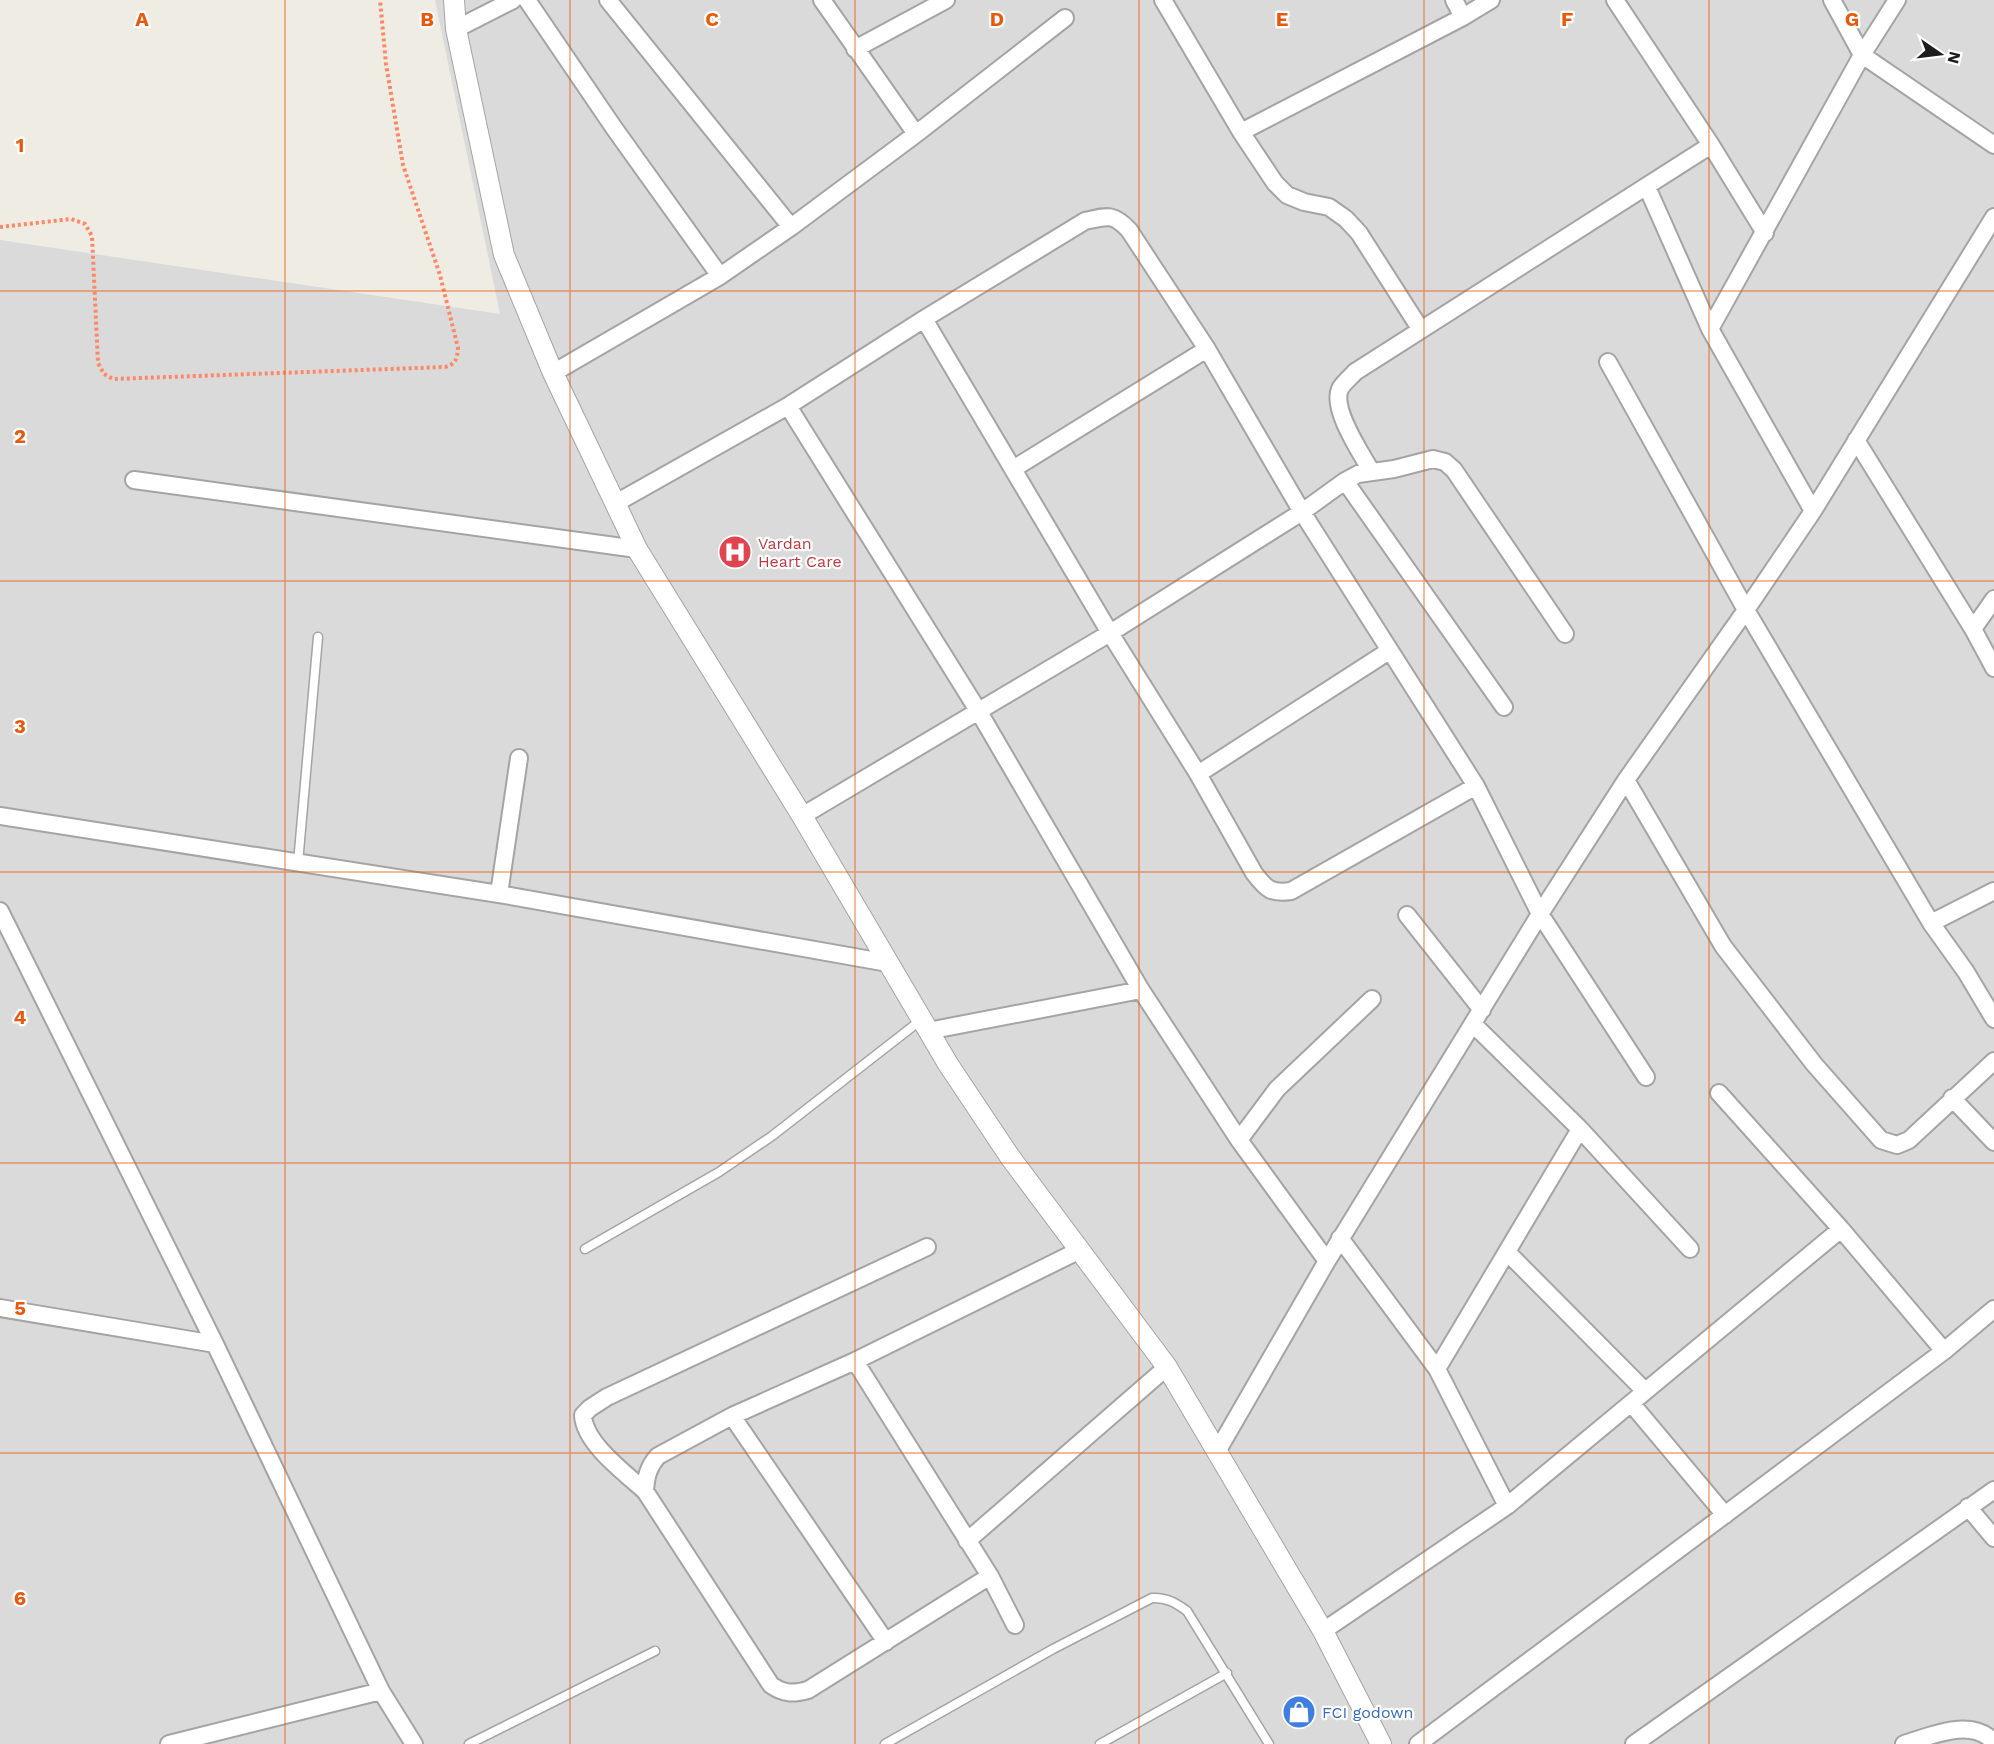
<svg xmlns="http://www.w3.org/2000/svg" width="1994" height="1744" viewBox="0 0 1994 1744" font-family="'Work Sans',sans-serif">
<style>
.residential{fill:#dbdada}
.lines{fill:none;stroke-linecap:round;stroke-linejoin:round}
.service-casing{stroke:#a4a4a4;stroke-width:11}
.minor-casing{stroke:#a4a4a4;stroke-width:20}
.tertiary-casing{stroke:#a4a4a4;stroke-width:22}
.path{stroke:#fd8766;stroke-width:4;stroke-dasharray:3 3;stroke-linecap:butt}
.service{stroke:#fff;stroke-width:8}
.minor{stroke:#fff;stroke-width:16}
.tertiary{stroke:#fff;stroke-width:20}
.grid{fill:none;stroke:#e8590c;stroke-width:1.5;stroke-opacity:0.55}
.labels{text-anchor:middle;stroke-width:4.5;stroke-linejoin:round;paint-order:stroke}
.health-label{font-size:16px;fill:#be3a42;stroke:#fff;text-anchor:start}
.shop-label{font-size:16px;fill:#366cbe;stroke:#fff;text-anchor:start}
.grid-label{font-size:20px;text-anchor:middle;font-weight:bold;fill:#e8590c;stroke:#fff;stroke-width:4.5;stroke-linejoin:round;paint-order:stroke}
</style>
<rect width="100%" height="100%" fill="#efece3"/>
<!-- residential -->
<path class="residential" d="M435,0H1994V1744H0V240L500,314Z"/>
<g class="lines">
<!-- service casing -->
<g class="service-casing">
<path id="service" d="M298,863L318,637
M585,1249L719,1172L772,1136L921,1020
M469,1744L655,1651
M885,1744L1053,1649L1152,1598C1166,1597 1176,1603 1187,1611L1269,1744
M1100,1744L1227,1673"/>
</g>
<!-- minor casing -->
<g class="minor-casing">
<path id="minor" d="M527,0L614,128L720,276
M608,0L791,227
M822,0L916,134
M1163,0L1241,132L1275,183L1287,195L1304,202L1329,207L1346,219L1359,233L1421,330
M1454,0L1463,17
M1615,0L1711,145L1765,233
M1832,0L1862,55L1994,145
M456,29L513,0
M855,49L946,0
M1241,132L1463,17L1491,0
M1647,187L1710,329L1813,511
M924,319L1110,633L1198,774L1254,873C1266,889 1271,894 1291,891L1476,786
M1710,329L1862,55L1897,0
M1608,362L1746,610L1931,923L1966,972L1994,1019
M553,373L720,276L791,227L916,134L1065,18
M788,406L979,712L1141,990L1239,1140L1327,1261
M1856,440L1973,629L1994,668
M1013,469L1207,349
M1371,471C1361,453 1331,409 1340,389C1343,383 1351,377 1355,372L1711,145
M134,480L637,549
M1345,481L1504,707
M616,503L788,406L924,319L1085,221C1107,216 1113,213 1129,230L1207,349L1302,512L1476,786L1540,914L1646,1077
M1973,629L1994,599
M1198,774L1389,651
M1626,780L1723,946L1814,1064L1881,1140L1897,1145L1909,1140L1994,1061
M0,816L499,894L888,963
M802,816L1110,633L1302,512L1345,481L1358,474L1394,469L1433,459L1445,462L1454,470L1565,634
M499,894L519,758
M0,911L215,1344L381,1691L414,1744
M1407,915L1482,1010
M1931,923L1994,891
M1473,1024L1580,1129L1690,1249
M928,1031L1141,990
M1719,1093L1841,1229L1944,1351
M1952,1098L1994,1142
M1239,1140L1277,1089L1372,999
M1340,1238L1437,1369L1507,1506
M1507,1252L1645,1391
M0,1308L215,1344
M855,1361L990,1576L1015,1625
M1437,1369L1580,1129
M1631,1403L1725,1515
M732,1416L886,1642
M1218,1450L1327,1261L1540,914L1626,780L1746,610L1813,511L1994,217
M645,1491C625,1473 584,1443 583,1415L590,1408L607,1397L927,1247
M1968,1507L1994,1538
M967,1541L1167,1367
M990,1576L808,1690C793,1694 784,1694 771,1685L645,1491C646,1477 648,1467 658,1456L732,1416L855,1361L1080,1250
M1323,1631L1507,1506L1841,1229
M169,1744L381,1691
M1418,1744L1944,1351L1994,1309
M1634,1744L1994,1490
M1904,1744C1931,1736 1971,1717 1994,1742"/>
</g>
<!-- tertiary casing -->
<g class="tertiary-casing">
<path id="tertiary" d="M454,0L456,29L504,255L553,373L637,549L802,816L948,1064L1010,1157L1167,1367L1323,1631L1381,1744"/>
</g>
<!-- path -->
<path class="path" d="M0,227L71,219L85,224L92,236L98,363L104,374L113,379L445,367C456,364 457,359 458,348L440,275L403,165L386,64L380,0"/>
<!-- service -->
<use href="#service" class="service"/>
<!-- minor -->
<use href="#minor" class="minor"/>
<!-- tertiary -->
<use href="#tertiary" class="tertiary"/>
</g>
<!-- grid -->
<path class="grid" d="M285,0V1744M570,0V1744M855,0V1744M1139,0V1744M1424,0V1744M1709,0V1744M0,291H1994M0,581H1994M0,872H1994M0,1163H1994M0,1453H1994"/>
<!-- icons -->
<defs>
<g id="hospital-disc" transform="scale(1.725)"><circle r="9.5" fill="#e0444e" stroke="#fff"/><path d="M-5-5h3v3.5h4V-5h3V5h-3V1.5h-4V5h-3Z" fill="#fff"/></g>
<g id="shop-disc" transform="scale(1.725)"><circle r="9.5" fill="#3f7fe0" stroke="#fff"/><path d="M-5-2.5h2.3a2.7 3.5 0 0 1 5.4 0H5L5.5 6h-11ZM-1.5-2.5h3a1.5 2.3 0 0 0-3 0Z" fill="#fff"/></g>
</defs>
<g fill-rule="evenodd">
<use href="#hospital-disc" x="735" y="552"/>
<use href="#shop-disc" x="1299" y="1712"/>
</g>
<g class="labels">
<!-- health labels -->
<g class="health-label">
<text x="758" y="549">Vardan<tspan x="758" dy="18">Heart Care</tspan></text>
</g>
<!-- shop labels -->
<g class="shop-label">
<text x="1322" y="1718">FCI godown</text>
</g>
</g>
<g class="grid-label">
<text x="142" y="26">A</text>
<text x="427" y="26">B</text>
<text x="712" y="26">C</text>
<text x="997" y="26">D</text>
<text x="1282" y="26">E</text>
<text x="1567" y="26">F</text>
<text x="1852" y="26">G</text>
<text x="20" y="152">1</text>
<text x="20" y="443">2</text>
<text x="20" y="733">3</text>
<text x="20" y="1024">4</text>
<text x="20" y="1315">5</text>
<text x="20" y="1605">6</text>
</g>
<!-- north arrow -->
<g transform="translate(1940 54) rotate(104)" stroke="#ffffff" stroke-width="4.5" paint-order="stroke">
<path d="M0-4.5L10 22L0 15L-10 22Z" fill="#1d1d1d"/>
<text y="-9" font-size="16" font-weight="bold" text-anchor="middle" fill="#1d1d1d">N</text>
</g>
</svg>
